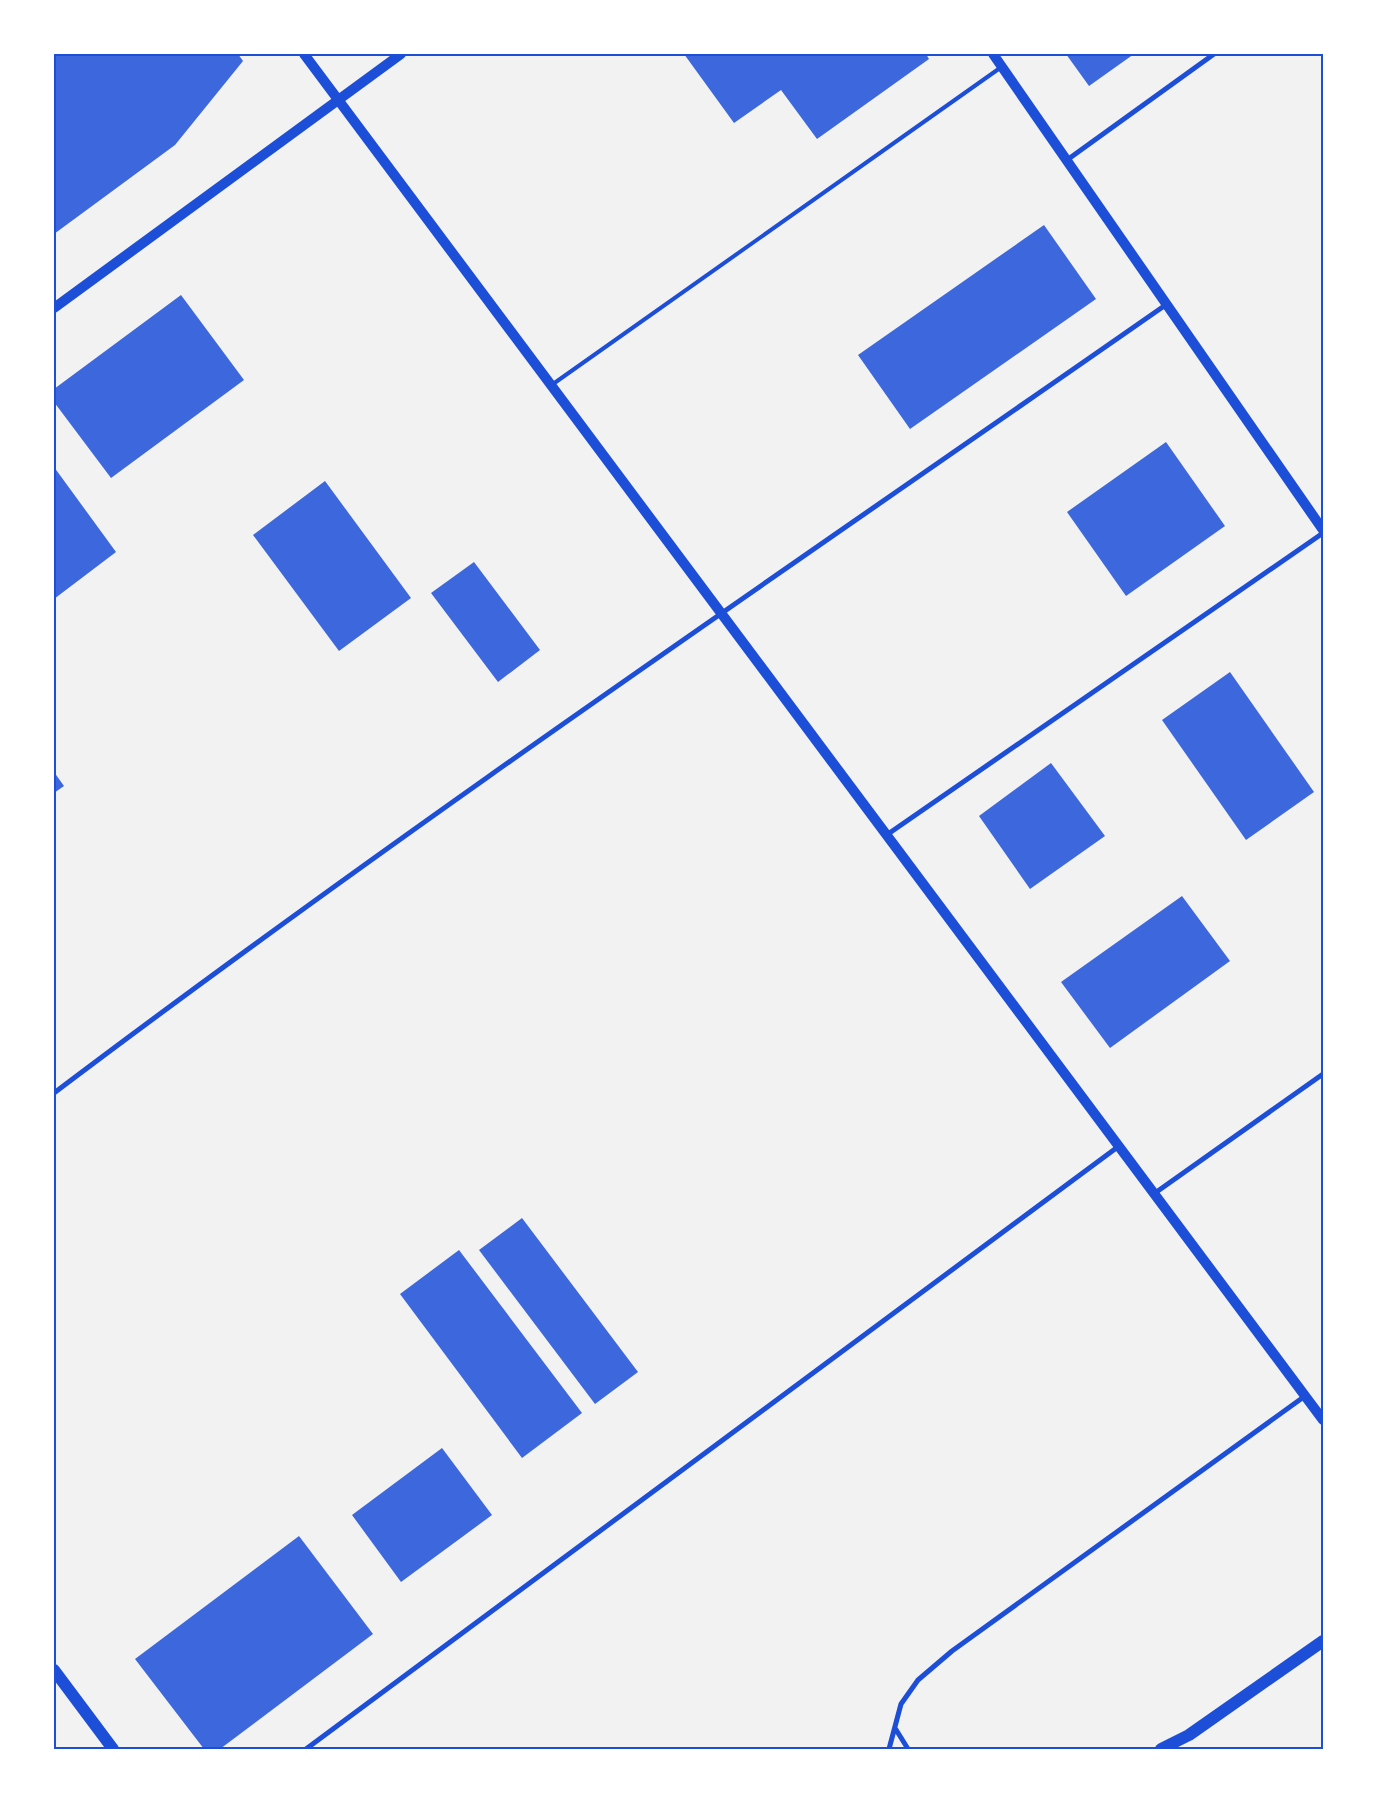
<svg xmlns="http://www.w3.org/2000/svg" width="1377" height="1803" viewBox="0 0 1377 1803" font-family="'Noto Sans',sans-serif">
<style>
.building{fill:#3d67dc}
.lines{fill:none;stroke-linecap:round;stroke-linejoin:round}
.service{stroke:#1d4ed8;stroke-width:4}
.minor{stroke:#1d4ed8;stroke-width:5}
.secondary{stroke:#1d4ed8;stroke-width:10}
.primary{stroke:#1d4ed8;stroke-width:12}
.neatline{fill:none;stroke:#1d4ed8;stroke-width:2}
</style>
<rect width="100%" height="100%" fill="#f2f2f2"/>
<!-- building -->
<path class="building" d="M54,54H238L243,61L175,145L54,234Z
M684,54H926L929,59L817,139L781,90L734,123Z
M1066,54H1134L1089,86Z
M1044,225L1096,299L910,429L858,355Z
M181,295L244,380L111,478L54,402V389Z
M1166,442L1225,526L1126,596L1067,512Z
M54,467L116,552L54,599Z
M325,481L411,598L339,651L253,535Z
M474,562L540,650L498,682L431,593Z
M1230,672L1314,792L1246,840L1162,720Z
M1051,763L1105,836L1030,889L979,816Z
M54,772L64,786L54,793Z
M1182,896L1230,961L1110,1048L1061,982Z
M522,1218L638,1372L595,1404L479,1250Z
M459,1250L582,1413L522,1458L400,1294Z
M442,1448L492,1515L401,1582L352,1515Z
M299,1536L373,1634L220,1749H204L135,1659Z"/>
<g class="lines">
<!-- service -->
<path class="service" d="M553,384L1000,68"/>
<!-- minor -->
<path class="minor" d="M1067,160L1214,54
M888,834L1323,533
M54,1093C417,819 794,564 1167,304
M1155,1193L1323,1074
M895,1728L908,1749
M306,1749L1119,1146
M889,1749L901,1704L918,1680L952,1651L1305,1396"/>
<!-- secondary -->
<path class="secondary" d="M304,54L1323,1420
M993,54L1323,530
M54,308L401,54"/>
<!-- primary -->
<path class="primary" d="M54,1670L113,1749
M1161,1749L1189,1735L1323,1641"/>
</g>
<!-- border -->
<rect width="1377" height="1803" fill="none" stroke="#ffffff" stroke-width="110"/>
<rect x="55" y="55" width="1267" height="1693" class="neatline"/>
</svg>
